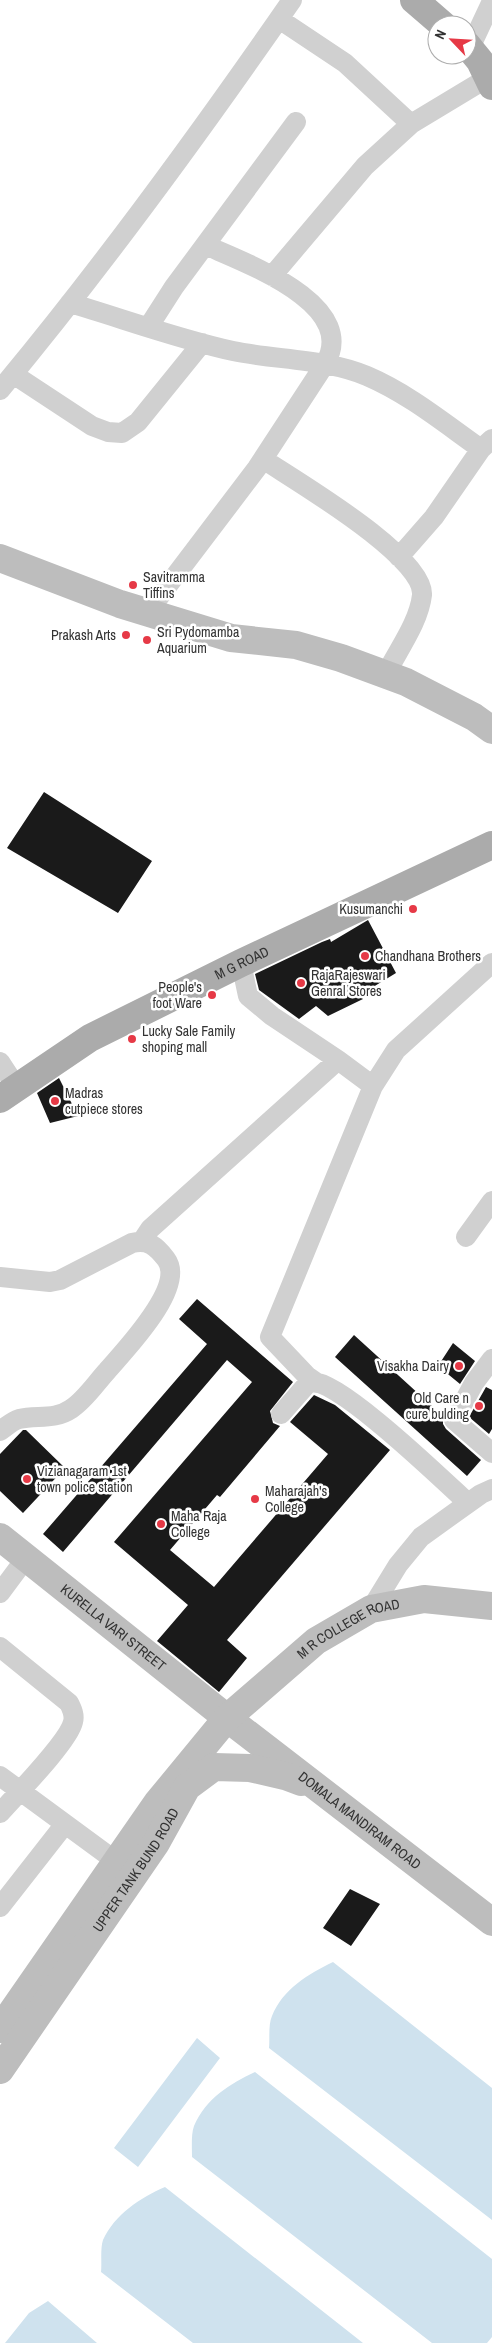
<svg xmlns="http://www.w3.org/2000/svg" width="492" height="2343" viewBox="0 0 492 2343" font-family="'Archivo Narrow',sans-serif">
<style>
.water{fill:#cfe2ee}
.building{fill:#1a1a1a}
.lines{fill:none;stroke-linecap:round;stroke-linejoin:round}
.street{stroke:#d0d0d0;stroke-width:20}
.secondary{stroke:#bdbdbd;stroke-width:28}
.primary{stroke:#ababab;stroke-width:28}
.poi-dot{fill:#e63946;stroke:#fff;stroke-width:2}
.labels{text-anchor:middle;stroke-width:5;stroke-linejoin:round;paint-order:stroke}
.poi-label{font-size:14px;fill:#333;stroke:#fff;text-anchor:start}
.street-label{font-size:14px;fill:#333;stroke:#fff}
</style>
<rect width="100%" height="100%" fill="#fff"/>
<!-- water -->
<path class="water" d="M333,1962L492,2088V2220L269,2048C270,2039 268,2025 272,2016C283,1989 308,1974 333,1962Z
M197,2038L220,2058L138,2167L114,2148Z
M255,2072L492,2259V2337L487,2343H432L192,2157C192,2148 191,2134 194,2126C206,2098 230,2084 255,2072Z
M165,2187L363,2343H193L101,2272C102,2263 100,2249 103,2240C115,2214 140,2198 165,2187Z
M48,2301L97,2343H5L29,2313Z"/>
<!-- building -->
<path class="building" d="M44,792L152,861L118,913L7,848Z
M368,920L396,973L360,995L363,999L328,1016L316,1006L299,1019L259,990L255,974L322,942L330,939L331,942Z
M59,1078L78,1116L50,1123L37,1093Z
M197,1299L293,1382L270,1411L273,1423L280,1426L220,1497L217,1495L170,1550L214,1587L328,1454L290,1422L314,1395L335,1405L390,1450L227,1640L247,1658L219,1692L157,1641L188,1605L114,1542L252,1382L227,1360L63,1552L43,1534L207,1344L179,1319Z
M354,1335L443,1416V1424L446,1429L481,1460L467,1476L335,1357Z
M453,1343L475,1361L460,1384L438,1366Z
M486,1387L492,1390V1429L489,1434L469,1417Z
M23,1430H26L65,1468L23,1513L0,1491V1454Z
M350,1889L380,1904L351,1946L323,1928Z"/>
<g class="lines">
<!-- street -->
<path class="street" d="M279,19L345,63L411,124
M470,48L492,1
M272,276L365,166L411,124L489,77
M70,303C124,319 178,339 233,351C276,360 328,359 367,376C409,394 444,423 481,449
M149,326L174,287L296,122
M13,374L92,426L108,432L122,433L138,422L202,343
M0,390C104,265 200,133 292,0
M263,459C294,480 425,556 422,595C419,622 398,650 386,674
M399,557L434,517L481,449L492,439
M147,613L257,468L325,364C360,304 245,263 205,245
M241,963L248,996L272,1016L338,1060
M0,1062L17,1088
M466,1237L492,1201
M142,1241L150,1229L338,1060L373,1086
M0,1277L50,1282L60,1280L132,1243C148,1239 156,1246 166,1259C187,1287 124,1351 107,1371C96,1383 85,1400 71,1409C55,1420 37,1415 19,1419C12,1421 6,1427 0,1431
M492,1359L474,1383L454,1420L492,1453
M317,1383L307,1376L270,1337L373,1086L396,1050L492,963
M281,1414L309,1382C334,1374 446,1483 468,1503
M0,1593L26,1558
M371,1609L398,1565L421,1537L481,1494L492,1489
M0,1647L69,1703C72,1709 75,1715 73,1722C69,1741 16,1795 0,1813
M0,1776L117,1862
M0,1907L65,1824"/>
<!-- secondary -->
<g class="secondary">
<path d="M0,558L120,604L231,638L296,645L341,658L406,682L474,717L492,730"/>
<path id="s1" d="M0,1537L227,1718L492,1922"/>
<path id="s2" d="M0,2029L157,1803L227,1718L316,1641L371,1609L424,1599L492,1606"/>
<path id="s3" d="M0,2070L156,1843L187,1787L214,1767L250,1768L285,1776L301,1782"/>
</g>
<!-- primary -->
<g class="primary">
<path d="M414,0L443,25"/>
<path d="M467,45L480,61L492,86"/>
<path id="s4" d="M0,1099L90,1038L241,963L492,845"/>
</g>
</g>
<!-- markers -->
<g class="poi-dot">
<circle cx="133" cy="585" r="5"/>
<circle cx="126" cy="635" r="5"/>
<circle cx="147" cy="640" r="5"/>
<circle cx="413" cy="909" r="5"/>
<circle cx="365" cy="956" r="5"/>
<circle cx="301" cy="983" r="5"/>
<circle cx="212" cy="995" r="5"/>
<circle cx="132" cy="1039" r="5"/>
<circle cx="55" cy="1101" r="5"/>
<circle cx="459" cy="1366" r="5"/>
<circle cx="479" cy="1406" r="5"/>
<circle cx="27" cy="1479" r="5"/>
<circle cx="255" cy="1499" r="5"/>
<circle cx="161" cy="1524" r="5"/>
</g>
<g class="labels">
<!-- poi labels -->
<g class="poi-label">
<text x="143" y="582">Savitramma<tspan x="143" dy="16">Tiffins</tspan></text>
<text x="157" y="637">Sri Pydomamba<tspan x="157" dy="16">Aquarium</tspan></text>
<text x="116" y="640" text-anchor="end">Prakash Arts</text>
<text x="403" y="914" text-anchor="end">Kusumanchi</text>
<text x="375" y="961">Chandhana Brothers</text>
<text x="311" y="980">RajaRajeswari<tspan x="311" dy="16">Genral Stores</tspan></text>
<text x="202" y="992" text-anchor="end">People's<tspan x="202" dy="16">foot Ware</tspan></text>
<text x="142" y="1036">Lucky Sale Family<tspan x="142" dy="16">shoping mall</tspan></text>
<text x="65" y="1098">Madras<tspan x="65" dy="16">cutpiece stores</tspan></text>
<text x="449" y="1371" text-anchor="end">Visakha Dairy</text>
<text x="469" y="1403" text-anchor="end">Old Care n<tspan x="469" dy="16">cure bulding</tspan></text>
<text x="37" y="1476">Vizianagaram 1st<tspan x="37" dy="16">town police station</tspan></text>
<text x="265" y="1496">Maharajah's<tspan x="265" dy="16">College</tspan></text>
<text x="171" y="1521">Maha Raja<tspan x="171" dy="16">College</tspan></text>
</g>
<!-- street labels -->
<g class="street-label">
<text dy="5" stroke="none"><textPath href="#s4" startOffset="278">M G ROAD</textPath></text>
<text dy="5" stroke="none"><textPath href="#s1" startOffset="145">KURELLA VARI STREET</textPath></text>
<text dy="5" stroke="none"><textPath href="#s2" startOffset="538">M R COLLEGE ROAD</textPath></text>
<text dy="5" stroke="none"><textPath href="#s1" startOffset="458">DOMALA MANDIRAM ROAD</textPath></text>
<text dy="5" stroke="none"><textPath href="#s3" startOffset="242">UPPER TANK BUND ROAD</textPath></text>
</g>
</g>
<!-- north arrow -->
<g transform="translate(452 40) rotate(295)"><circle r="24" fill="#ffffff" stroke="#adadad"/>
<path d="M0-4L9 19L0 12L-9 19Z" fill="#e63946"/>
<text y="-8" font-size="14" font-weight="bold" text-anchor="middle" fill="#333333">N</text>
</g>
</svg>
